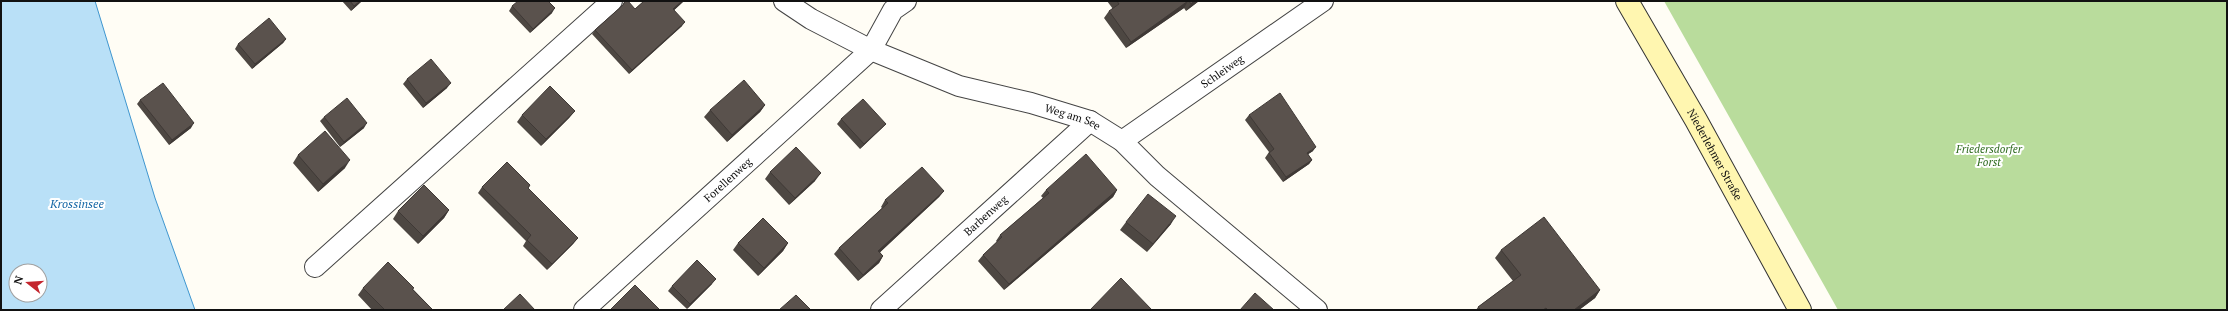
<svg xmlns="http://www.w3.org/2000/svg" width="2228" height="311" viewBox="0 0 2228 311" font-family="'PT Serif',serif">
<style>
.forest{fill:#b9dc9c}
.water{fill:#b9e0f7;stroke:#3f96cf;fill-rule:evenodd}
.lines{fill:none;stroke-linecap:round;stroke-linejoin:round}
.lane-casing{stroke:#444;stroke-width:22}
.secondary-casing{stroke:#333;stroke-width:24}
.lane{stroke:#fff;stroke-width:20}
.secondary{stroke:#fff6b0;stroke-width:22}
.wall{fill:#4d4742}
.shaded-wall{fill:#3f3936}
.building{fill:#5a524d;stroke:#3f3936}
.labels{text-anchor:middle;stroke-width:4;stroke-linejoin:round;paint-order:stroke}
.street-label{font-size:11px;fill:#111;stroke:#fff}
.park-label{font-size:11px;font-style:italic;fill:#2f6b1f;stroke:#fff}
.water-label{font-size:12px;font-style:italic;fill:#1768a6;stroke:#fff}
</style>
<rect width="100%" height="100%" fill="#fffdf5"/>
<!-- forest -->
<path class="forest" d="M1664,1H2227V310H1838Z"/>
<!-- water -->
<path class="water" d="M1,1H95L155,198L195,310H1ZM16,271H40V295H16Z"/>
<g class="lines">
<!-- lane casing -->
<g class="lane-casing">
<g id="lane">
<path id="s1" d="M784,1L811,19L871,50L959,86L1031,103L1090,121L1122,141L1157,176L1317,310"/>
<path id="s2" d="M1122,141L1323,1"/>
<path d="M315,267L612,1"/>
<path id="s3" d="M584,310L871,50L893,10L906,1"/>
<path id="s4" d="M881,310L1090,121"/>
</g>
</g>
<!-- secondary casing -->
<g class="secondary-casing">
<g id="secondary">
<path id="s5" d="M1627,1L1696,120L1800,310"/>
</g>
</g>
<!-- lane -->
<use href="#lane" class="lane"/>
<!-- secondary -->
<use href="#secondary" class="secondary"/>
</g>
<!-- wall -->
<path class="wall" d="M342,1H362L351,11Z
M625,1L635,9L644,1H684L674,10L682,26L629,74L592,34L595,30L622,6Z
M1107,1H1199L1186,11L1184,8L1126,48L1104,18L1109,11L1113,9Z
M512,6L552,13L530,33L509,11Z
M286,39L283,43L252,69L235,49L238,44Z
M407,79L447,88L423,108L403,84Z
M140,100L191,128L169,145L137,104Z
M765,105L760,112L727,142L704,117L710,110Z
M575,111L569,118L541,146L517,122L522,115Z
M1249,115L1313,151L1308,154L1312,160L1309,164L1283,182L1265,158L1269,152L1245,120Z
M324,117L364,128L340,147L320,121Z
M841,119L886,124L882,128L860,149L837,124Z
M298,155L345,168L318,192L293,163Z
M770,172L815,181L789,205L765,179Z
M530,185L528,189L578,238L573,244L547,270L523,246L526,241L478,193L482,187Z
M1046,190H1117L1113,197L1004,290L978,261L983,255L997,242L996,241L1000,235L1043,198L1041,196Z
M944,191L939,197L880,252L883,256L879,263L858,281L834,254L839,248L882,208L881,207L885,200Z
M449,210L444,218L418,244L393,219L398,211Z
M1126,222L1171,224L1147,252L1120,230Z
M738,243H788L783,251L758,276L733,250Z
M1501,250L1600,290L1595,298L1579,310H1476L1478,307L1513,281L1495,258Z
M712,284L687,309L668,291L672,286Z
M363,288L413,289L433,310H372L358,295Z"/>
<!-- shaded-wall -->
<path class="shaded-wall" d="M360,1H362L351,11L354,6Z
M682,1H684L670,14L673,9Z
M1188,1L1184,8L1126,48L1131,42Z
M1194,1H1199L1186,11L1191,4Z
M555,8L552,13L530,33L533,29Z
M685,22L682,26L629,74L632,70Z
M286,39L283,43L252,69L255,64Z
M451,83L447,88L423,108L426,103Z
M765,105L760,112L727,142L732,135Z
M575,111L569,118L541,146L546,139Z
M194,123L191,128L169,145L172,140Z
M367,123L364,128L340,147L344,142Z
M886,124L882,128L860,149L864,144Z
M1316,147L1313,151L1304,157L1307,153Z
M350,160L345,168L318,192L323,184Z
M1312,160L1309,164L1283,182L1286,177Z
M821,173L815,181L789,205L795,198Z
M1117,190L1113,197L1004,290L1009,284Z
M944,191L939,197L874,258L878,251Z
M449,210L444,218L418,244L423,236Z
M1176,216L1171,224L1147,252L1153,244Z
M578,238L573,244L547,270L552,264Z
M788,243L783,251L758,276L764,268Z
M883,256L879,263L858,281L863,275Z
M716,279L712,284L687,309L690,304Z
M1600,290L1595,298L1579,310H1574Z"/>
<!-- building -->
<path class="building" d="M350,1H360L354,6Z
M518,1H548L555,8L533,29L512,6Z
M625,1H628L635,9L644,1H682L673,9L685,22L632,70L595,30L623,5Z
M1117,1H1188L1131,42L1109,11L1119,4Z
M1189,1H1194L1191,4Z
M269,18L286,39L255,64L238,44Z
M431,59L451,83L426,103L407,79Z
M744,80L765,105L732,135L710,110Z
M163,83L194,123L172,140L140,100Z
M550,86L575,111L546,139L522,115Z
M1280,93L1316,147L1307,153L1312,160L1286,177L1269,153L1274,149L1249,115Z
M347,98L367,123L344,142L324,117Z
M863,99L886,124L864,144L841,119Z
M325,131L350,160L323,184L298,155Z
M796,147L821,173L795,198L770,172Z
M1086,154L1117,190L1009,284L983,255L1002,237L1000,235L1049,193L1046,190Z
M507,162L530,185L528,188L578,238L552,264L527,240L531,235L482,187Z
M922,167L944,191L878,251L883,256L863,275L839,248L888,203L885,200Z
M424,185L449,210L423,236L398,211Z
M1148,194L1176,216L1153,244L1126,222Z
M1544,217L1600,290L1574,310H1548L1546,308L1543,310H1481L1478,307L1521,275L1501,250Z
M763,218L788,243L764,268L738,243Z
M697,260L716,279L690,304L672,286Z
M388,262L414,288L412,289L433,310H385L363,288Z
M1121,278L1152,310H1090Z
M635,285L660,310H610Z
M1255,293L1274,310H1240Z
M520,294L535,310H503Z
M796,295L811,310H779Z"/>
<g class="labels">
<!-- street labels -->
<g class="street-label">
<text dy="4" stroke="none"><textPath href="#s2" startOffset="122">Schleiweg</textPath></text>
<text dy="4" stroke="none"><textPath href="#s1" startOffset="313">Weg am See</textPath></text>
<text dy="4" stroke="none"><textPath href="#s5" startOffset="177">Niederlehmer Straße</textPath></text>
<text dy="4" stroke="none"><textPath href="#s3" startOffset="194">Forellenweg</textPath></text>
<text dy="4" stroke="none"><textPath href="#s4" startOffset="141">Barbenweg</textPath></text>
</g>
<!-- park labels -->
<g class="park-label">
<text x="1989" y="153">Friedersdorfer<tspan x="1989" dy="13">Forst</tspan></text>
</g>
<!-- water labels -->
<g class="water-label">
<text x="77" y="208">Krossinsee</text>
</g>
</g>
<!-- border -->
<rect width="2228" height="311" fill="none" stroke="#111111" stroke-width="4"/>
<!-- north arrow -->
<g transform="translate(28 283) rotate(287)"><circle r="19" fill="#ffffff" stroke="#a0a0a0"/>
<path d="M0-3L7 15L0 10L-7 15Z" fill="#c4262e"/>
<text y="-6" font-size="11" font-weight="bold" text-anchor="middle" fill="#111111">N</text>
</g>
</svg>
